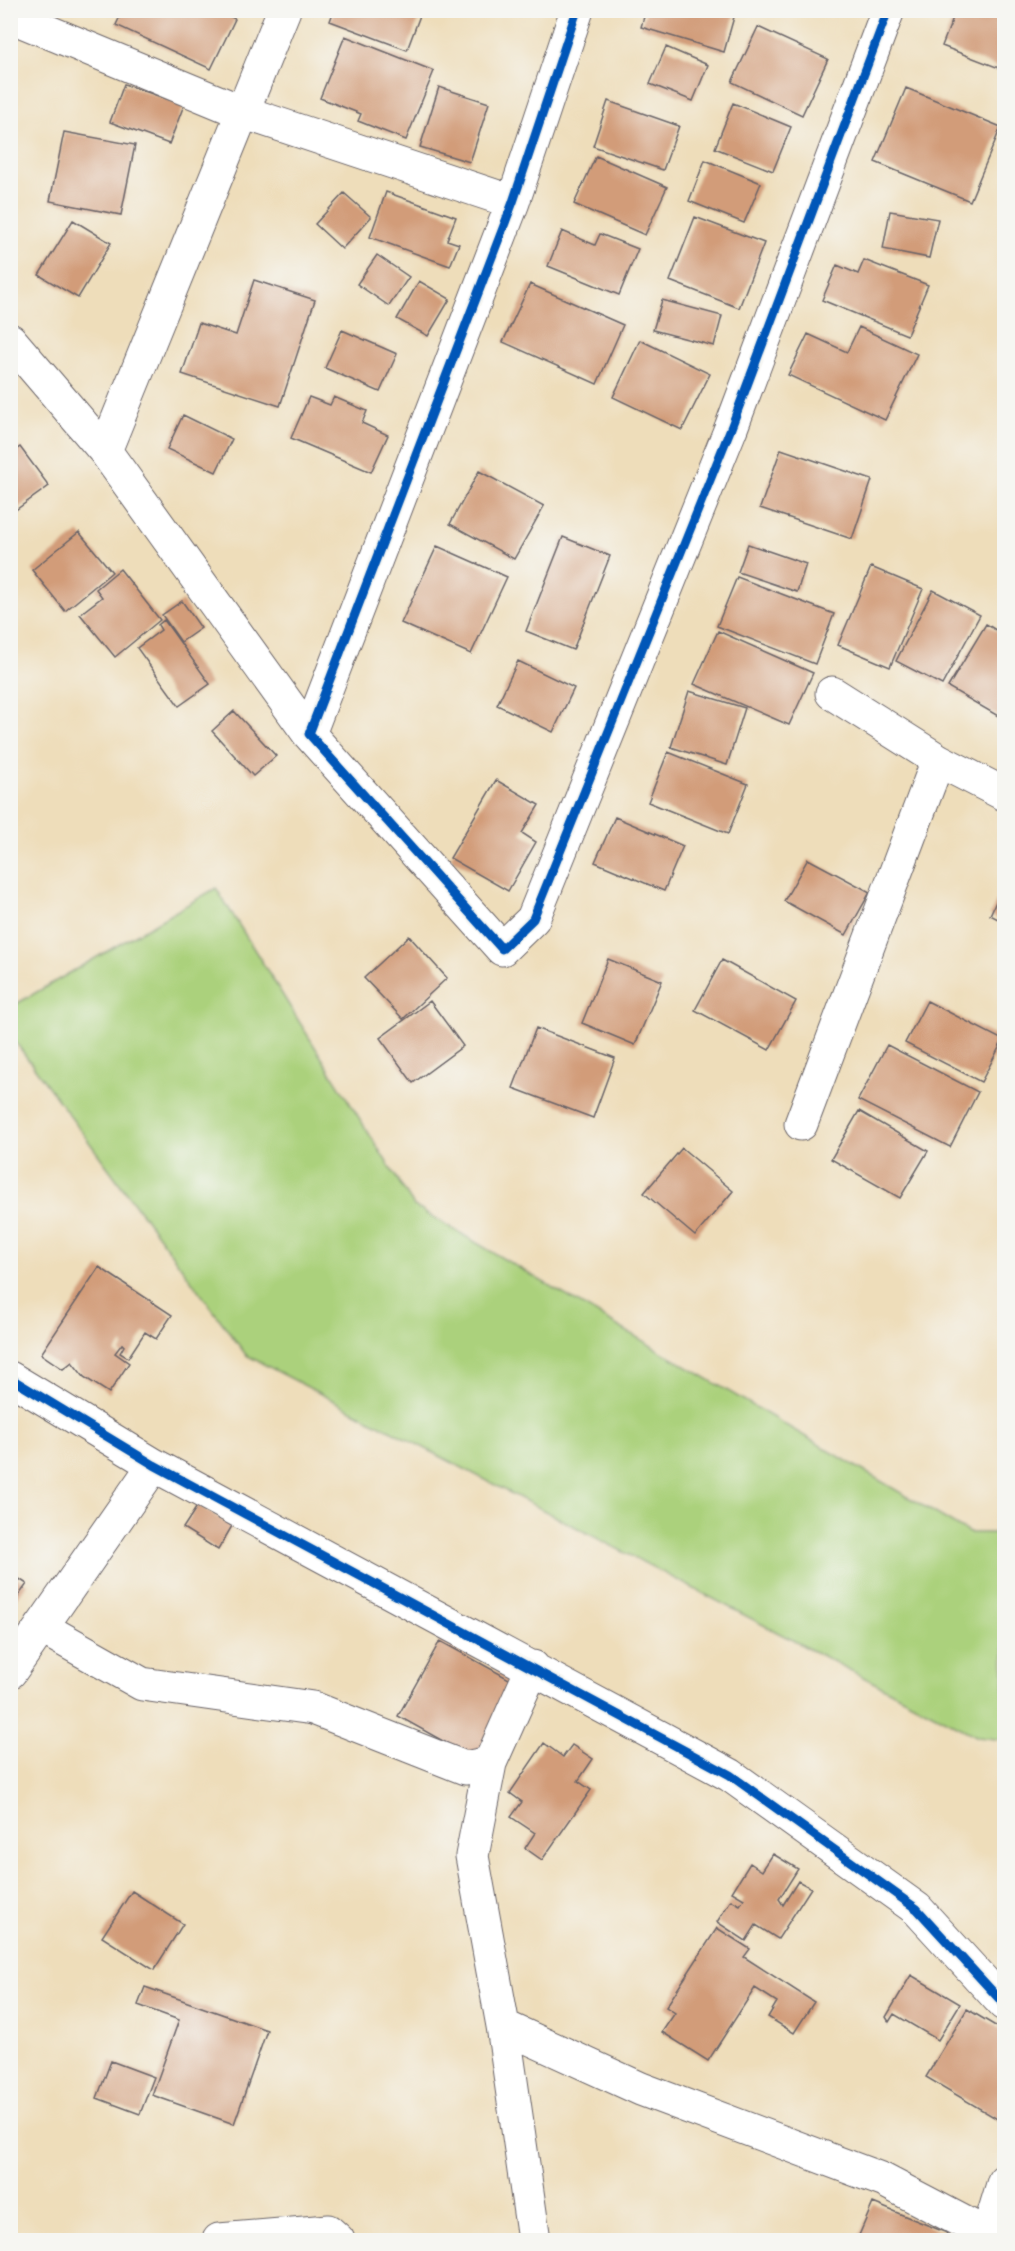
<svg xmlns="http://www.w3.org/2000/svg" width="1015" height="2251" viewBox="0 0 1015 2251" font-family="'Libre Caslon Text',serif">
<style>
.green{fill:#abd17c;stroke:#667a5c;stroke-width:1.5}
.building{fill:#d29c79}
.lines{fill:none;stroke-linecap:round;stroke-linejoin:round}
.minor-casing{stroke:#696367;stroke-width:35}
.minor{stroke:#fff;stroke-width:33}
.cycleway-casing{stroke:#f6f6f2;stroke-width:13}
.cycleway{stroke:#0057b8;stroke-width:9}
</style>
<rect width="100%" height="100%" fill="#f6f6f2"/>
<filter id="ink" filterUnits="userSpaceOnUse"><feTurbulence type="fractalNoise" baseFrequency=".0167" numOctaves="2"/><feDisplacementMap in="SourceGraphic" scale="12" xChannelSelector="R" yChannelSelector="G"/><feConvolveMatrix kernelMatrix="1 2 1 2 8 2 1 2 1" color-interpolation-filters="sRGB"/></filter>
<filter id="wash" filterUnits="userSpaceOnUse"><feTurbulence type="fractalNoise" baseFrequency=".008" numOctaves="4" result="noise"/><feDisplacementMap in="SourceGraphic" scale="24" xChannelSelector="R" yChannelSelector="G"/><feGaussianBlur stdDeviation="1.35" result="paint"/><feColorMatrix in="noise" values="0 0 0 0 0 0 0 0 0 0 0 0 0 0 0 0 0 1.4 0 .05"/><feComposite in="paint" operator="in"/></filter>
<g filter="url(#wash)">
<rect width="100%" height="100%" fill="#eeddba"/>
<!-- green -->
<path class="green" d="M216,888L414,1206L969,1533H1004V1740L978,1737L246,1355L11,1036V1007Z"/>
<g id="blocks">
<!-- building -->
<path class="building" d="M123,10H217L235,19L211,69L116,25Z
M334,10H422L407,50L330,21Z
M646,10H736L724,52L641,27Z
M956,10H1004V70L942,46Z
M758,27L828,59L802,115L732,82Z
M345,36L434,71L406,140L358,121L361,114L320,98Z
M666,47L708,65L693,101L650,84Z
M124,84L184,105L169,144L110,122Z
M439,87L489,103L470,162L420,147Z
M906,88L1001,127L970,201L875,162Z
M608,101L679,126L663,170L593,146Z
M733,103L791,127L773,171L715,148Z
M64,132L135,145L121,215L50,201Z
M596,156L667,187L645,235L574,204Z
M705,160L761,183L744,223L689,201Z
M386,192L456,217L447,240L459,244L450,266L370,237Z
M344,193L371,217L342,249L315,224Z
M890,211L938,219L929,258L883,249Z
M695,217L764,243L739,308L670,281Z
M73,220L111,243L78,298L39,275Z
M562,231L595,245L600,234L638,249L619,295L548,266Z
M377,255L409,277L389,306L357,284Z
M864,260L928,285L907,335L822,300L837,265L858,274Z
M254,280L315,300L280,406L182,374L199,323L236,335Z
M419,281L450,299L428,336L397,319Z
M530,284L623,325L597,384L503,342Z
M662,300L722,316L714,346L653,330Z
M859,327L917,354L885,420L788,375L808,334L847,352Z
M342,330L397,354L380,392L325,368Z
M640,340L710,374L682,430L613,397Z
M309,397L330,405L334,397L367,411L362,423L388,435L371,472L291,438Z
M183,415L232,439L216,472L167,449Z
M20,447L49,486L10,514V454Z
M781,449L872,480L852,539L760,508Z
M479,471L544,506L514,559L450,524Z
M79,532L112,572L65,611L32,570Z
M563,537L610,556L573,650L526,631Z
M748,544L806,564L797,592L738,572Z
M437,546L507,577L471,654L401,623Z
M871,567L923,589L890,667L838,645Z
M120,569L160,620L115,657L80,614L102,597L96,589Z
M737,577L834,614L815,664L717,626Z
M933,590L980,615L942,685L896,661Z
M182,601L201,628L181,642L162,615Z
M164,620L210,684L179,706L137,648L161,630L158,625Z
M986,624L1004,635V705L998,716L948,687Z
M718,631L813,673L789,725L694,684Z
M518,661L574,688L553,732L497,705Z
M689,691L745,708L727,765L671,747Z
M234,711L276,756L253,776L212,731Z
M668,752L748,784L728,834L648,802Z
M496,780L539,805L522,833L536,842L508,891L450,858Z
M615,817L683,846L664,891L595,862Z
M808,859L870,892L846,935L784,901Z
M1004,884V922L990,915Z
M409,936L447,978L403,1019L364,978Z
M608,959L662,981L635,1045L582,1023Z
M722,960L796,1001L769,1050L695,1010Z
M430,1001L463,1046L413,1083L380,1038Z
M927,1001L1003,1040L981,1082L905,1043Z
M536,1028L615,1058L593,1118L513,1088Z
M887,1045L978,1092L950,1147L858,1100Z
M859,1111L928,1151L900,1198L831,1159Z
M682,1148L733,1191L695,1236L644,1193Z
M99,1267L172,1315L156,1339L145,1332L128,1358L120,1353L124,1346L122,1344L115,1353L129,1363L109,1393L84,1377L72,1362L63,1369L41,1354Z
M198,1505L232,1526L218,1550L183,1528Z
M10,1573L27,1584L10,1608Z
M440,1641L520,1685L477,1760L398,1716Z
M544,1743L563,1757L572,1745L593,1759L578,1781L591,1790L542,1860L525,1848L535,1833L511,1817L522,1802L510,1793Z
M773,1854L798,1869L779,1899L783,1905L798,1881L811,1888L778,1939L756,1925L746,1941L717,1922L731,1900L740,1905L744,1899L732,1892L750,1863L762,1871Z
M132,1891L183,1924L154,1970L102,1937Z
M717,1928L750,1949L744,1957L814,2002L794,2033L768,2017L777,2002L755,1988L708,2061L662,2032L675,2013L666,2007Z
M911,1975L960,2004L938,2040L894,2014L889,2022L886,2017Z
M145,1987L267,2030L234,2124L152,2095L179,2020L138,2005Z
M967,2009L1004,2031V2123L926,2077Z
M111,2061L154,2077L140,2114L97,2098Z
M873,2203L947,2233L944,2240H857Z"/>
</g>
</g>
<g filter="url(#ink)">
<use href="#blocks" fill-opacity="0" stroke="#696367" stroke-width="1.5"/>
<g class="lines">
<!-- minor casing -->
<g class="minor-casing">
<path id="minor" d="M577,10L513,202L309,734L502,949L533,919L731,428L888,10
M10,16L242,112L513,202
M10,340L105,451L309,734
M105,451L284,10
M832,693L938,760L1004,794
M801,1124L938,760
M10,1378L154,1465L730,1775L917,1909L1004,2004
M41,1627L142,1684L313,1708L465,1768L490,1763L533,1667
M10,1672L154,1465
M490,1763L472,1856L503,2026L534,2240
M503,2026L641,2089L883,2180L988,2235
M219,2240L328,2231L338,2240
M986,2240L1004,2181"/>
</g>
<!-- minor -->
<use href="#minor" class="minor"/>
<!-- cycleway casing -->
<g class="cycleway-casing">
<path id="cycleway" d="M577,10L513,202L309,734L502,949L533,919L731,428L888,10
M10,1378L154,1465L730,1775L917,1909L1004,2004"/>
</g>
<!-- cycleway -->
<use href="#cycleway" class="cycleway"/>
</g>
</g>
<!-- margin -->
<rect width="1015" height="2251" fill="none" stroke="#f6f6f2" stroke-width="36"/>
</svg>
